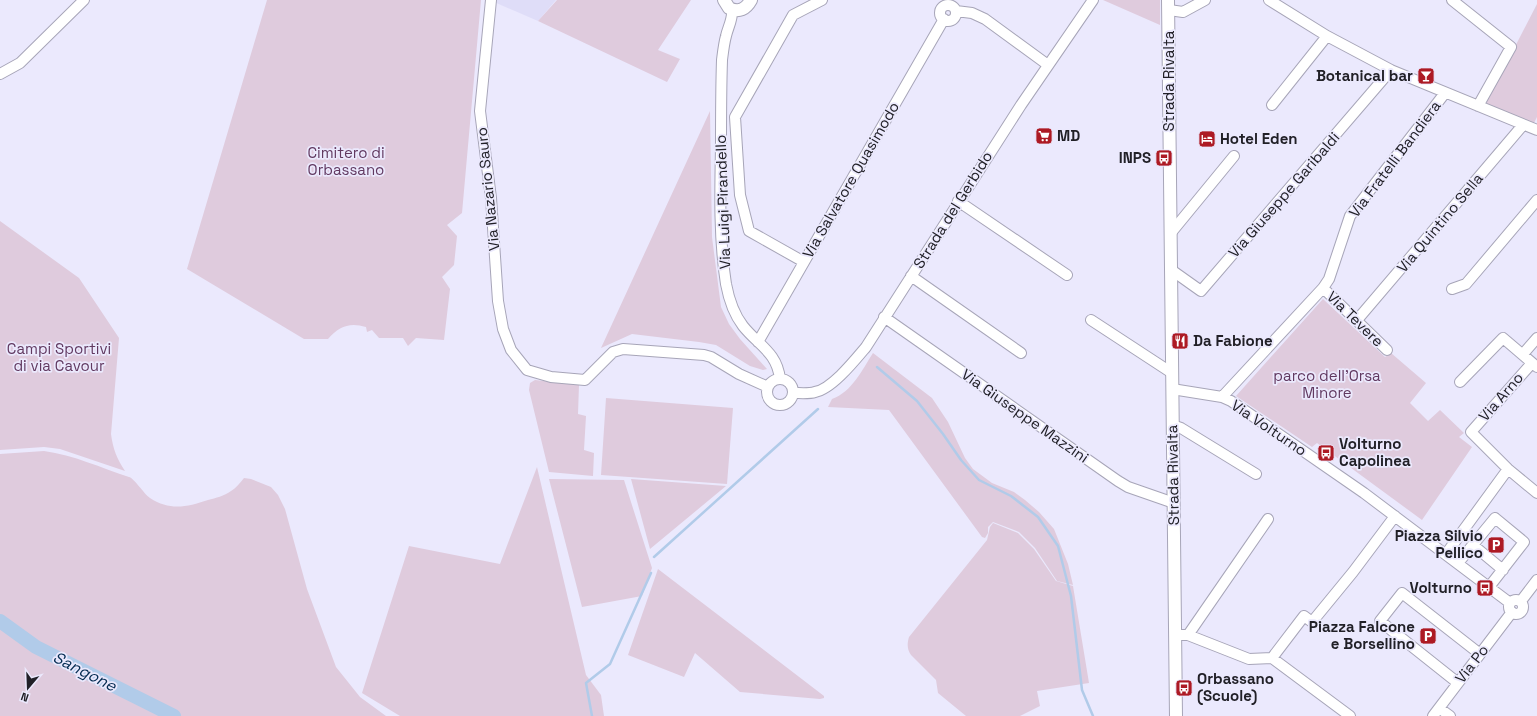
<svg xmlns="http://www.w3.org/2000/svg" width="1537" height="716" viewBox="0 0 1537 716" font-family="'Space Grotesk',sans-serif">
<style>
.built{fill:#dfddf8}
.green{fill:#dfcbdd}
.lines{fill:none;stroke-linecap:round;stroke-linejoin:round}
.stream{stroke:#b1cbe9;stroke-width:2.5}
.river{stroke:#b1cbe9;stroke-width:14}
.minor-casing{stroke:#a7a5b8;stroke-width:12}
.tertiary-casing{stroke:#a7a5b8;stroke-width:14}
.minor{stroke:#fff;stroke-width:10}
.tertiary{stroke:#fff;stroke-width:12}
.labels{text-anchor:middle;stroke-width:3.5;stroke-linejoin:round;paint-order:stroke}
.poi-label{font-size:15px;font-weight:bold;fill:#212027;stroke:#ebe9fd;text-anchor:end}
.street-label{font-size:15px;fill:#212027;stroke:#ebe9fd}
.park-label{font-size:15px;fill:#613960;stroke:#ebe9fd}
.water-label{font-size:16px;font-style:italic;fill:#052c52;stroke:#ebe9fd}
</style>
<rect width="100%" height="100%" fill="#ebe9fd"/>
<!-- built -->
<path class="built" d="M494,0H556L538,21L494,2Z"/>
<!-- green -->
<path class="green" d="M267,0H481L462,213L447,225L457,236L454,265L442,277L450,289L444,340L416,338L408,346L403,338H379L372,330L367,332L366,327C350,322 339,326 328,339H304L187,269Z
M557,0H691L658,50L680,59L667,82L538,21Z
M1103,0H1160V25Z
M1537,4V117L1533,125L1485,105Z
M710,111L712,237L721,307L729,324L740,339L767,369L763,370L750,366L716,345L699,342L632,334L601,348Z
M0,221L79,278L119,338L111,434C113,449 117,459 125,471L60,449L44,447L0,450Z
M1323,299L1385,357L1391,353L1426,383L1410,403L1428,421L1440,410L1464,433L1459,437L1472,447L1422,520L1317,443L1312,447L1236,396Z
M873,353L932,398L948,422L965,458L973,469L992,483L1014,492L1025,500L1039,512L1054,529L1068,564L1073,585L1057,581L1035,548L1019,532L993,522L988,527V533L985,538L982,537L889,410L828,407L832,399C852,392 862,370 873,353Z
M535,380L579,385L578,414L586,416L584,450L594,453L593,476L549,472L529,390L530,383Z
M606,398L733,408L727,484L601,475Z
M44,451C74,455 101,468 129,477C134,478 144,494 150,498C170,511 187,507 208,500C216,498 224,496 231,491C236,488 240,483 244,478L251,479L271,487L278,495L285,509L307,589L336,667L360,697L386,716H0V454Z
M537,467L586,675L601,695L604,716H400L362,693L409,546L500,564Z
M549,479L624,480L652,568L642,596L582,607Z
M631,479L726,486L650,549Z
M993,523L1018,533L1034,549L1056,581L1073,586L1089,683L1037,691L1040,706L1020,716H966L938,693L936,680L911,655C907,649 907,644 909,637L987,540L990,527Z
M658,569L824,696V698L820,699L740,692L695,653L684,677L628,655Z"/>
<g class="lines">
<!-- stream -->
<path class="stream" d="M877,367L917,401L943,434L961,460L979,480L1011,496L1038,517L1058,546L1071,596L1082,690L1093,716
M654,557L818,409
M592,716L586,683L610,664L651,573"/>
<!-- river -->
<path class="river" d="M0,621L36,647L174,716"/>
<!-- minor casing -->
<g class="minor-casing">
<path id="minor" d="M491,0L480,111L491,198L498,301L503,329L511,350L527,370L551,377L585,380L613,352L623,349L704,355L711,357L739,374L768,387
M1269,0L1327,36L1391,70L1537,130
M1452,0L1511,47L1478,106
M940 13a8 8 0 1 1 16 0a8 8 0 1 1-16 0Z
M732,10C733,19 728,27 726,36C724,43 723,52 722,60C721,89 721,118 721,148C720,193 719,239 726,284C729,300 733,313 743,326C758,345 777,352 780,379
M1169,10L1183,12L1205,0
M956,11L972,13L985,19L1048,65
M0,74L20,63L84,0
M1272,105L1327,36
M958,201L1067,275
M1170,234L1234,156
M804,262L749,231L740,195L735,117L793,15L822,0
M1170,269L1201,291L1391,70
M911,276L1021,353
M1323,288L1387,350
M1452,289L1466,284L1537,200
M884,317L1118,481L1128,487L1174,503
M1091,320L1172,373
M1357,320L1523,125
M758,342L944,19
M1523,354L1537,338
M1532,363L1471,432L1508,469L1537,493
M767 392a13 13 0 1 1 26 0a13 13 0 1 1-26 0Z
M1460,382L1503,338L1537,367
M1172,389L1222,397L1231,401L1364,493L1510,603
M793,393C800,393 809,394 815,392C832,389 855,360 866,347L1021,105L1093,0
M1222,397L1323,288L1329,279L1350,216L1445,93
M1172,425L1181,428L1256,474
M1473,545L1503,570
M1446,554L1508,469
M1458,563L1495,518L1524,542L1489,587
M1509 607a7 7 0 1 1 14 0a7 7 0 1 1-14 0Z
M1521,601L1537,580
M1175,635H1188L1249,659L1272,658L1350,716
M1188,635L1268,519
M1272,658L1304,616L1312,622L1353,572L1395,516
M1458,683L1380,621L1402,593L1480,654
M1439,708L1450,716
M1433,716L1512,612"/>
</g>
<!-- tertiary casing -->
<g class="tertiary-casing">
<path id="tertiary" d="M724,0L729,8C739,13 746,9 751,0
M1168,0L1176,716"/>
</g>
<!-- minor -->
<use href="#minor" class="minor"/>
<!-- tertiary -->
<use href="#tertiary" class="tertiary"/>
</g>
<!-- icons -->
<defs>
<g id="bar-square" transform="scale(0.9)"><rect x="-9" y="-9" width="18" height="18" rx="4" fill="#ad1a24" stroke="#ebe9fd"/><path d="M-6-5H6L.8 .8V4.5H3.5V6h-7V4.5H-.8V.8Z" fill="#fff"/></g>
<g id="supermarket-square" transform="scale(0.9)"><rect x="-9" y="-9" width="18" height="18" rx="4" fill="#ad1a24" stroke="#ebe9fd"/><path d="M-6-5.5h2.5l.6 2H6L4.5 2H-2.5L-4.4-4H-6ZM-1.5 3.2a1.3 1.3 0 1 0 .1 0ZM3 3.2a1.3 1.3 0 1 0 .1 0Z" fill="#fff"/></g>
<g id="hotel-square" transform="scale(0.9)"><rect x="-9" y="-9" width="18" height="18" rx="4" fill="#ad1a24" stroke="#ebe9fd"/><path d="M-6-4.5h1.5V1H6V5H4.5V3h-9V5H-6ZM-4 0a1.8 1.8 0 1 1 3.6 0ZM.5 0V-2.5h3Q6-2.5 6 0Z" fill="#fff"/></g>
<g id="bus-square" transform="scale(0.9)"><rect x="-9" y="-9" width="18" height="18" rx="4" fill="#ad1a24" stroke="#ebe9fd"/><path d="M-5-6H5V4H4V6H2V4H-2V6H-4V4H-5ZM-3.5-4V0h7V-4ZM-3.5 1.2v1.5H-2V1.2ZM2 1.2v1.5H3.5V1.2Z" fill="#fff"/></g>
<g id="restaurant-square" transform="scale(0.9)"><rect x="-9" y="-9" width="18" height="18" rx="4" fill="#ad1a24" stroke="#ebe9fd"/><path d="M-5-6h1v4h1v-4h1v4h1v-4h1v5L-1.5 .5V6h-2V.5L-5-1ZM5-6V6H3V1.5H1.5Q1.5-4 5-6Z" fill="#fff"/></g>
<g id="parking-square" transform="scale(0.9)"><rect x="-9" y="-9" width="18" height="18" rx="4" fill="#ad1a24" stroke="#ebe9fd"/><path d="M-3.5-5.5H1a3.5 3.5 0 0 1 0 7H-1V5.5H-3.5ZM-1-3.4V-.6H.8a1.4 1.4 0 0 0 0-2.8Z" fill="#fff"/></g>
</defs>
<g fill-rule="evenodd">
<use href="#bar-square" x="1426" y="76"/>
<use href="#supermarket-square" x="1044" y="136"/>
<use href="#hotel-square" x="1207" y="139"/>
<use href="#bus-square" x="1164" y="158"/>
<use href="#restaurant-square" x="1180" y="341"/>
<use href="#bus-square" x="1326" y="453"/>
<use href="#parking-square" x="1496" y="545"/>
<use href="#bus-square" x="1485" y="588"/>
<use href="#parking-square" x="1428" y="636"/>
<use href="#bus-square" x="1184" y="688"/>
</g>
<g class="labels">
<!-- poi labels -->
<g class="poi-label">
<text x="1413" y="81">Botanical bar</text>
<text x="1057" y="141" text-anchor="start">MD</text>
<text x="1220" y="144" text-anchor="start">Hotel Eden</text>
<text x="1151" y="163">INPS</text>
<text x="1193" y="346" text-anchor="start">Da Fabione</text>
<text x="1339" y="449" text-anchor="start">Volturno<tspan x="1339" dy="17">Capolinea</tspan></text>
<text x="1483" y="541">Piazza Silvio<tspan x="1483" dy="17">Pellico</tspan></text>
<text x="1472" y="593">Volturno</text>
<text x="1415" y="632">Piazza Falcone<tspan x="1415" dy="17">e Borsellino</tspan></text>
<text x="1197" y="684" text-anchor="start">Orbassano<tspan x="1197" dy="17">(Scuole)</tspan></text>
</g>
<!-- street labels -->
<g class="street-label">
<text transform="translate(1169 81) rotate(-90)" y="5">Strada Rivalta</text>
<text transform="translate(1395 159) rotate(-53)" y="5">Via Fratelli Bandiera</text>
<text transform="translate(851 180) rotate(-60)" y="5">Via Salvatore Quasimodo</text>
<text transform="translate(488 189) rotate(-96)" y="5">Via Nazario Sauro</text>
<text transform="translate(1284 195) rotate(-49)" y="5">Via Giuseppe Garibaldi</text>
<text transform="translate(723 202) rotate(-92)" y="5">Via Luigi Pirandello</text>
<text transform="translate(953 210) rotate(-58)" y="5">Strada del Gerbido</text>
<text transform="translate(1440 223) rotate(-50)" y="5">Via Quintino Sella</text>
<text transform="translate(1355 319) rotate(44)" y="5">Via Tevere</text>
<text transform="translate(1501 397) rotate(-49)" y="5">Via Arno</text>
<text transform="translate(1025 416) rotate(35)" y="5">Via Giuseppe Mazzini</text>
<text transform="translate(1269 428) rotate(34)" y="5">Via Volturno</text>
<text transform="translate(1173 475) rotate(-91)" y="5">Strada Rivalta</text>
<text transform="translate(1472 664) rotate(-52)" y="5">Via Po</text>
</g>
<!-- park labels -->
<g class="park-label">
<text x="346" y="158">Cimitero di<tspan x="346" dy="17">Orbassano</tspan></text>
<text x="59" y="354">Campi Sportivi<tspan x="59" dy="17">di via Cavour</tspan></text>
<text x="1327" y="381">parco dell'Orsa<tspan x="1327" dy="17">Minore</tspan></text>
</g>
<!-- water labels -->
<g class="water-label">
<text transform="translate(85 671) rotate(27)" y="6">Sangone</text>
</g>
</g>
<!-- north arrow -->
<g transform="translate(28 688) rotate(199)" stroke="#ebe9fd" stroke-width="3" paint-order="stroke">
<path d="M0-3L7 15L0 10L-7 15Z" fill="#212027"/>
<text y="-6" font-size="11" font-weight="bold" text-anchor="middle" fill="#212027">N</text>
</g>
</svg>
